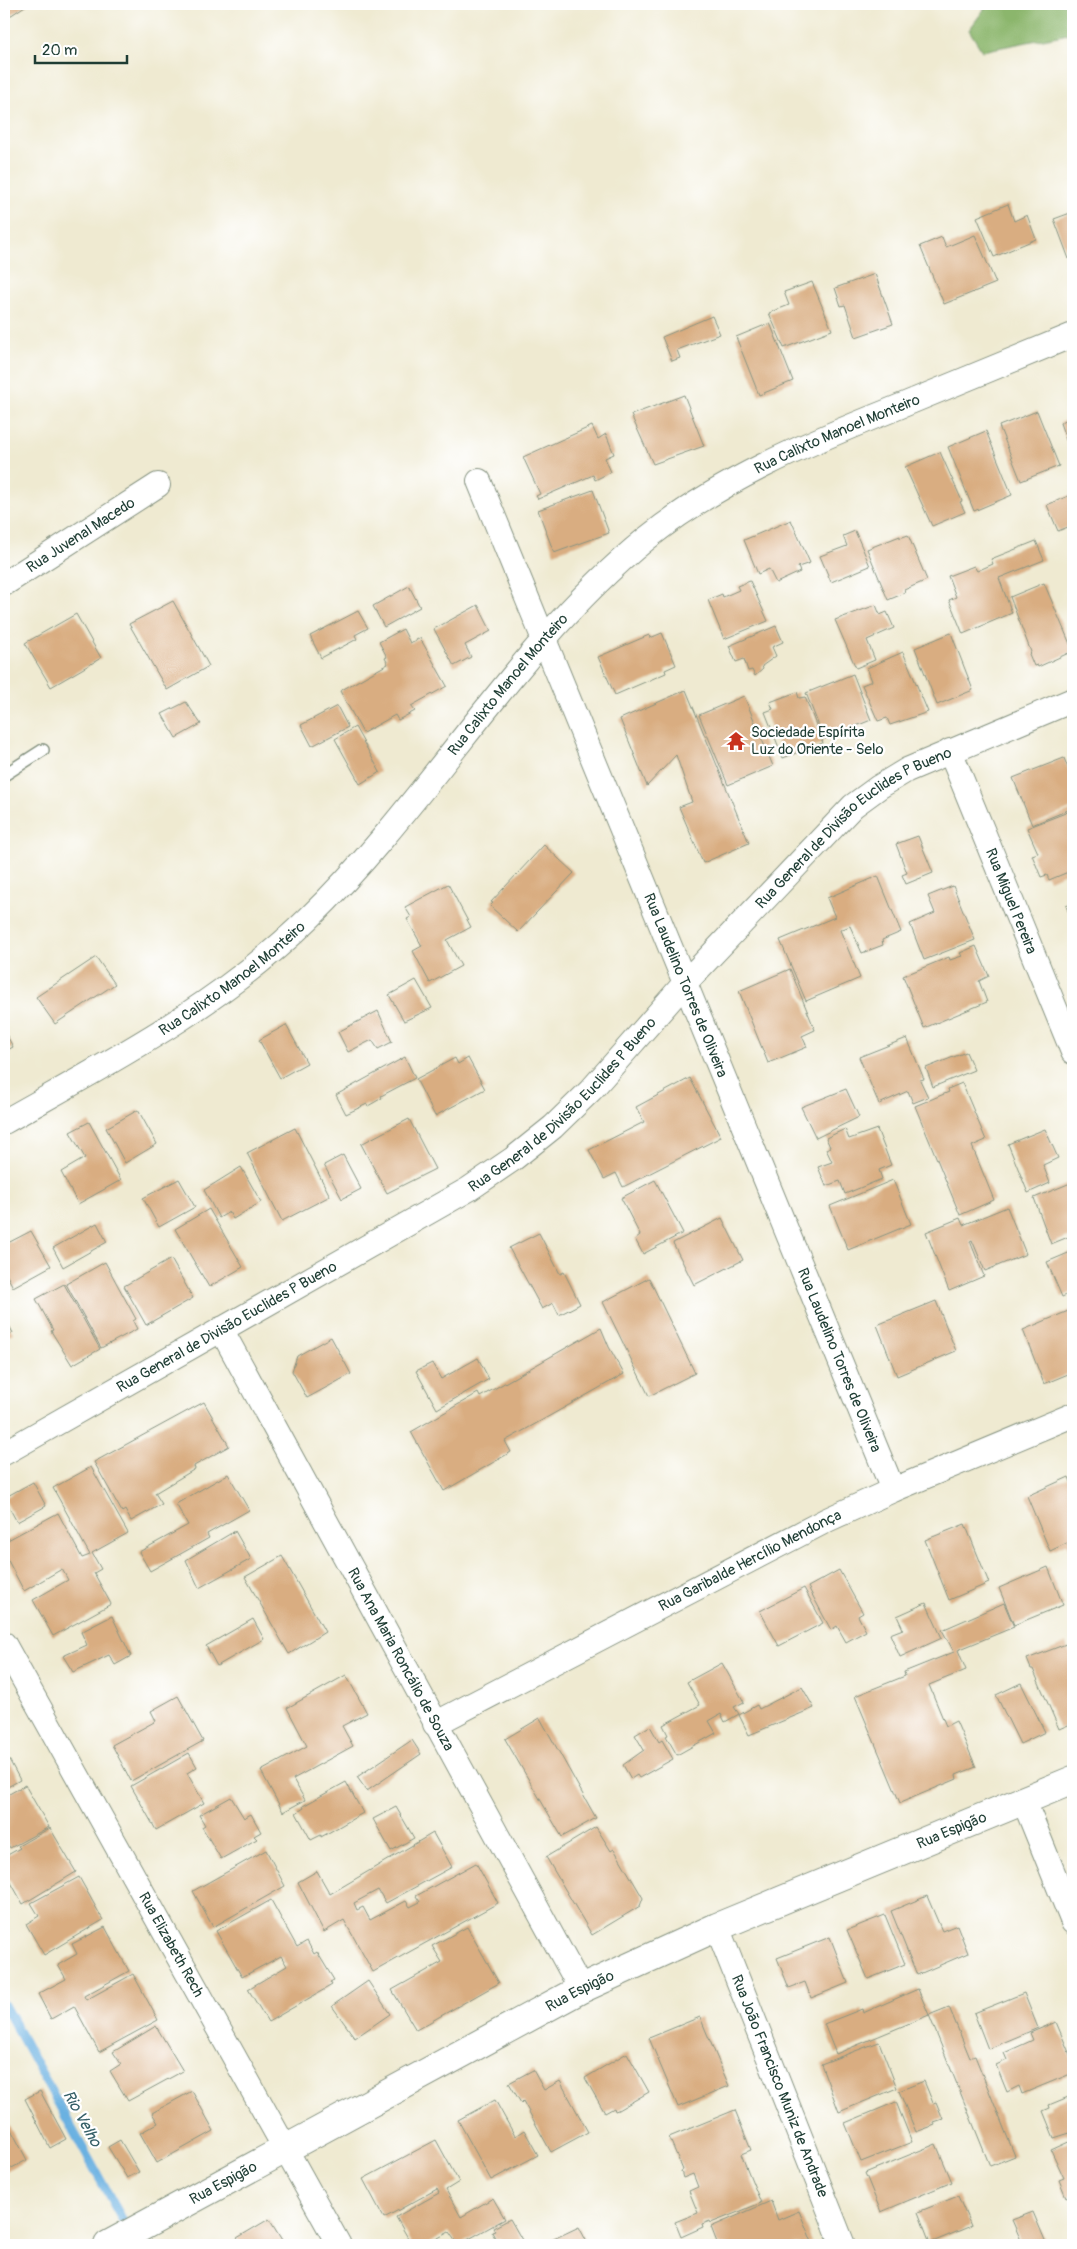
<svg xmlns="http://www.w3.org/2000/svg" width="1077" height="2249" viewBox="0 0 1077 2249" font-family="Pangolin,sans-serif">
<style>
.forest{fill:#8bb66c;stroke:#557a50}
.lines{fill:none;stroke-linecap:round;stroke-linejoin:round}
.stream{stroke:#6ab1e1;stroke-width:9}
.building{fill:#d9ad81}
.service-casing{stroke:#879482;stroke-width:14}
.minor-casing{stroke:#879482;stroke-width:26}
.tertiary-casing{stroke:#879482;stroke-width:30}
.service{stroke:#fff;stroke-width:11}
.minor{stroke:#fff;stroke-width:24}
.tertiary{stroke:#fff;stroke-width:28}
.labels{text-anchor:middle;stroke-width:4.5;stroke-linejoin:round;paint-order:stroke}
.street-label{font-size:15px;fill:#1f3d34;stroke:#fff}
.poi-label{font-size:15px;fill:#1f3d34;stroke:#fff;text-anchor:start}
.water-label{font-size:16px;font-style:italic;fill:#366068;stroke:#fff}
</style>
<rect width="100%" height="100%" fill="#fff"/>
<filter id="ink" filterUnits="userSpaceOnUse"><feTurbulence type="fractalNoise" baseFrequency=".02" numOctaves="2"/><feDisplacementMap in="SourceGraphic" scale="10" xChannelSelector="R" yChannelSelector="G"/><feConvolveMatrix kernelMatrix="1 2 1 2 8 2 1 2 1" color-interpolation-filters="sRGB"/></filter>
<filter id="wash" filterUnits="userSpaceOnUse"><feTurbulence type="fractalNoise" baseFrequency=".0096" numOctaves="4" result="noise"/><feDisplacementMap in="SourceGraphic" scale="20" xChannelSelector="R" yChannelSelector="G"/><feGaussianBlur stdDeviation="1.12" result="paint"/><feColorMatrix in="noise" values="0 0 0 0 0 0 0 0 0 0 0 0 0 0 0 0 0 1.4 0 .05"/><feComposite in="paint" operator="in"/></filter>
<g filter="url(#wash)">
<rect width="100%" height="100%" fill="#efead1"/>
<!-- forest -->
<path class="forest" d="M988,4H1073V33L982,51L969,30Z"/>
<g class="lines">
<!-- stream -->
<path class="stream" d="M4,2005L128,2230"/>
</g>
<g id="blocks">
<!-- building -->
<path class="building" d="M4,4H28L4,20Z
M1008,204L1014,221L1027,215L1036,239L994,257L977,217Z
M1073,212V257L1069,259L1054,219Z
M975,235L996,283L944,304L920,246L942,237L946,247Z
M875,274L893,324L856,337L845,305L841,306L835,288Z
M812,282L832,330L784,348L769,313L789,305L784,292Z
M712,316L720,334L677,350L680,358L672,361L662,337Z
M770,323L793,381L759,395L736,337Z
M684,395L704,446L653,464L631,415Z
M1037,411L1059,466L1021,481L999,426Z
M1073,416V450L1070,451L1060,423Z
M592,426L598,439L606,434L614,454L605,458L611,472L595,480L593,475L538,499L536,496L540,494L523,457Z
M986,431L1012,495L974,511L948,447Z
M940,452L962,501L960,502L965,512L932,526L905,467Z
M593,490L609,533L554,553L538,510Z
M1073,494V525L1058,531L1047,505Z
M791,520L810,563L798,567L800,572L776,583L769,569L758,574L744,540Z
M855,531L870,566L831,582L820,556L847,546L843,536Z
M908,535L927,580L904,590L905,593L888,600L867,549L900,536V538Z
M1036,541L1044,560L999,578L1012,613L963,634L949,600L956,597L948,576L974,566L977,571L993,564L991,559Z
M750,581L768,621L724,639L708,600L722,594L723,597L739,590L737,586Z
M1044,583L1073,651L1038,667L1037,665L1034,666L1029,654L1031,652L1010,597Z
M409,586L420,607L384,627L373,606Z
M173,601L209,666L167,690L129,624Z
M478,605L491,631L465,645L471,657L454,666L434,629Z
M876,605L880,615L887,612L894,628L867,640L875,660L856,668L835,620Z
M358,611L368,628L355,635L357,639L321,658L310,636Z
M76,614L101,658L51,687L25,643Z
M776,626L783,642L772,647L776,656L762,666L763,669L755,676L752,670L748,671L744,659L736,662L729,646Z
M403,629L410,643L420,638L447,686L411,706L415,711L398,720L395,715L363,733L340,691L388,664L385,658L387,657L379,642Z
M662,633L676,665L665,670L666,673L615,695L598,657L649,635L650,638Z
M951,633L973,690L937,705L915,648Z
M903,652L928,712L890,725L887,718L878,721L862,685L872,681L867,668Z
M853,674L871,720L824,739L806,693Z
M686,690L749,843L703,863L679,807L692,802L676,755L647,786L620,719Z
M797,692L799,698L805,697L823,743L783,758L765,712L773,709L770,702Z
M744,696L773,766L728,785L699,715Z
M186,702L201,724L176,738L162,714Z
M337,706L348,727L312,746L301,725Z
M355,727L380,772L360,784L335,739Z
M1064,758L1073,781V808L1032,825L1013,778Z
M1073,810V870L1049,880L1047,875L1041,877L1032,855L1038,853L1027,828Z
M918,836L933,873L906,884L902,875L907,873L896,844Z
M544,845L574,873L518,932L490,906L493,903L491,902Z
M878,876L901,932L882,940L883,945L862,953L850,926L840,930L860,978L806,1001L780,940L835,917L827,898Z
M448,884L471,927L447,940L461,966L430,983L413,951L422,946L407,919L411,917L405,907Z
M953,886L975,940L924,960L910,924L935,913L928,896Z
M1073,903V923L1066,906Z
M976,946L989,976L979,981L987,1002L924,1028L903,976L949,957L950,960L962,956L960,953Z
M96,957L115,984L55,1024L36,997Z
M790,969L815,1030L802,1036L807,1047L768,1063L739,991Z
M416,980L432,1008L404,1021L389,995Z
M378,1011L392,1042L378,1049L372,1040L348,1052L338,1032Z
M286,1025L307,1063L280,1078L259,1040Z
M4,1030L13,1047L4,1052Z
M907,1038L924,1079L920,1080L928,1097L913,1103L908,1091L879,1104L859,1057Z
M966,1052L974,1070L933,1087L926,1068Z
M405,1057L415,1078L381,1096L382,1098L368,1106L367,1104L346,1114L336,1095Z
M455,1058L458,1064L468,1058L485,1089L435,1116L416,1079Z
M690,1078L721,1137L623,1187L616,1173L604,1179L589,1150L644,1122L636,1107Z
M962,1083L986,1140L972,1146L994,1200L960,1215L915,1106L949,1092L948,1089Z
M846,1089L859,1117L816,1138L801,1107Z
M138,1110L157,1144L125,1163L106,1128Z
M409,1119L435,1169L387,1193L361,1144Z
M89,1122L121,1180L78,1204L61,1172L85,1158L70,1132Z
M295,1128L330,1196L282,1221L247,1153Z
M845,1129L849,1139L877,1129L891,1165L879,1170L882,1179L845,1194L840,1181L826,1186L818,1167L832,1162L826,1149L830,1147L826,1138Z
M1045,1129L1058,1158L1043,1165L1050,1183L1028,1193L1008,1144Z
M343,1155L361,1189L342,1199L324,1165Z
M241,1167L261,1202L233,1219L229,1212L219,1218L204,1190Z
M179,1179L195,1207L159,1227L143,1198Z
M655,1180L683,1233L643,1254L635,1239L640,1235L621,1198Z
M893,1180L911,1224L848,1250L830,1206Z
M1073,1182V1235L1051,1244L1034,1198Z
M1007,1207L1026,1254L985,1271L972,1240L970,1241L984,1276L949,1291L926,1232L960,1218L963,1225Z
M209,1209L243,1267L209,1287L175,1229Z
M722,1218L743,1260L694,1285L673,1243Z
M97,1223L107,1242L63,1267L53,1248Z
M31,1231L51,1266L13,1287L4,1270V1245Z
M539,1233L560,1274L564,1272L580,1304L559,1315L553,1303L542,1309L509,1248Z
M1073,1251V1292L1062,1297L1047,1262Z
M171,1259L193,1298L146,1325L124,1286Z
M105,1262L136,1319L133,1321L137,1329L101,1348L66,1284Z
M649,1278L695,1373L649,1396L603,1302Z
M64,1284L100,1349L72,1365L51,1331L53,1330L36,1299Z
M936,1301L956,1351L897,1376L877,1325Z
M1073,1309V1372L1044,1384L1023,1330Z
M4,1316L13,1333L4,1338Z
M601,1328L609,1347L624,1374L505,1441L511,1452L444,1491L411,1432L478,1393L480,1397Z
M331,1337L351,1374L307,1398L292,1371L297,1356Z
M478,1358L489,1379L437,1409L416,1371L432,1363L441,1379Z
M204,1402L229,1446L194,1466L195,1469L155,1493L162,1504L131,1521L125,1510L122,1512L94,1462Z
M91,1467L128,1533L92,1553L101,1569L94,1573L111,1604L53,1636L33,1600L68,1580L62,1569L24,1591L4,1553V1542L58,1513L82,1558L90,1555L53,1488Z
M228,1474L249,1510L207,1534L209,1538L150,1571L139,1552L188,1525L176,1504Z
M1069,1477L1073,1487V1556L1067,1543L1050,1551L1027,1496Z
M33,1482L46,1506L17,1522L4,1498Z
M965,1524L989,1583L949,1600L925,1540Z
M235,1531L251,1559L199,1588L186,1560Z
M282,1556L325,1632L289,1654L245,1577Z
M1048,1567L1063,1605L1014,1625L999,1588Z
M839,1570L863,1613L858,1616L866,1631L846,1642L837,1626L831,1630L808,1587Z
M804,1588L823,1623L779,1646L760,1611Z
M926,1603L942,1638L900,1657L890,1634L903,1629L897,1616Z
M1004,1603L1014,1627L958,1650L966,1670L929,1685L946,1726L956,1721L976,1767L956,1775L957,1779L900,1803L855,1696L905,1676L904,1672L954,1652L942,1630Z
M112,1616L131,1656L115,1665L109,1655L73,1672L63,1656L87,1645L81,1632Z
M253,1619L264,1639L217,1666L206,1646Z
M1066,1644L1073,1660V1723L1059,1729L1033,1669H1031L1027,1659Z
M722,1663L744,1702L734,1707L739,1714L725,1722L721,1714L709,1721L716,1733L677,1755L666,1736L668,1735L663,1725L700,1705L687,1682Z
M346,1675L367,1713L342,1726L353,1746L293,1779L305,1800L283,1812L261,1771L307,1746L287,1708Z
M1021,1683L1045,1732L1020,1744L996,1695Z
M802,1687L814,1708L749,1735L739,1715L757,1705L759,1709Z
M178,1696L203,1741L131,1781L112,1745L156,1721L151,1711Z
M540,1718L596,1818L562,1837L505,1739Z
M650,1726L659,1742L662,1740L673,1759L639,1778L637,1775L631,1779L623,1765L644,1750L635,1735Z
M412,1740L421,1754L367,1791L357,1777Z
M4,1750L20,1780L4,1789Z
M189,1753L197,1767L187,1773L204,1803L156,1830L131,1786Z
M346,1782L363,1813L321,1837V1835L311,1840L296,1813L304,1808L303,1806Z
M25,1785L49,1827L10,1848L4,1837V1797Z
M231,1797L244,1818L251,1814L261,1832L254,1836L257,1839L221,1859L202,1827L205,1825L199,1815Z
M396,1807L414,1838L391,1851L373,1819Z
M596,1827L611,1851L614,1849L643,1898L640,1906L592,1935L546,1857Z
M50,1828L76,1872L23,1904L4,1870V1857L20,1848L18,1846Z
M433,1833L452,1867L386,1903L378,1890L354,1903L357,1910L363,1907L370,1920L406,1901L410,1907L420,1902L416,1896L476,1863L498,1903L373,1972L344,1920L324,1932L298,1882L317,1871L330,1894Z
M266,1850L285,1886L213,1927L193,1891Z
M79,1877L103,1920L44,1955L26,1924L39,1916L31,1903Z
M927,1896L942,1931L957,1925L968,1953L917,1975L891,1911Z
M271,1900L297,1947L307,1941L314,1954L317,1952L334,1980L330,1982L332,1985L268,2022L248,1989L287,1966L281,1956L242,1977L216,1931Z
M885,1915L905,1964L868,1979L847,1930Z
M105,1927L129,1971L84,1996L86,2000L133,1974L158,2020L99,2052L74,2006L51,2019L38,1994L66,1979L58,1965L77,1954L72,1944Z
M467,1927L499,1983L416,2030L392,1990L442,1962L432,1946Z
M830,1937L848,1983L811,1998L805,1982L789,1988L777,1958Z
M368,1981L390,2014L355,2038L332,2006Z
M918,1989L929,2015L836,2054L824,2024L862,2009L863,2013Z
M1024,1993L1038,2028L988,2049L974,2013Z
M949,2007L970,2058L975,2056L1015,2156L990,2166L929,2015Z
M700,2017L729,2086L678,2107L649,2038Z
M1056,2022L1073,2062V2073L1022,2094L1019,2086L1007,2092L996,2065L1007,2060L1004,2053L1033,2040L1030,2033Z
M156,2026L183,2071L128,2101L110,2071L121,2064L113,2052Z
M879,2042L897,2088L839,2112L821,2064Z
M627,2053L649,2092L618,2110L615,2111L614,2108L605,2113L585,2078Z
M533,2070L544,2090L560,2081L588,2132L551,2152L523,2101L521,2103L509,2083Z
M924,2081L933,2103L936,2102L943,2119L934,2122L935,2125L916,2132L899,2091Z
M40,2091L66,2139L50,2148L25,2099Z
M192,2091L214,2131L157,2163L140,2133L158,2123L152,2113Z
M1073,2095V2132L1054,2138L1043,2111L1050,2108L1049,2105Z
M495,2100L515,2136L524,2130L538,2155L491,2180L458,2120Z
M896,2102L912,2142L861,2162L845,2123Z
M735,2110L751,2150L741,2154L761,2203L711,2223L710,2221L702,2224L703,2227L681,2237L675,2222L698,2213L689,2191L698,2187L693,2174L683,2178L681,2171L683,2170L669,2137Z
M4,2116L27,2160L4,2172Z
M120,2140L139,2172L127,2178L108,2147Z
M436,2140L459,2182L446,2190L461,2217L493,2198L505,2219L458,2245L449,2232L425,2245H412L396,2217L439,2193L437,2189L384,2218L363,2179Z
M1073,2140V2194L1066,2197L1059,2180L1064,2178L1051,2150Z
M936,2144L952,2182L881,2212L865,2173Z
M958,2196L971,2226L930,2243L918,2212Z
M771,2201L778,2220L799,2211L812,2242L802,2245H718L711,2227Z
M1033,2212L1044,2238L1047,2245H1023L1012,2220Z
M269,2219L285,2245H241L237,2238Z
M510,2219L522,2240L525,2245H503L500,2239L496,2240L492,2232L495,2231L493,2228Z
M579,2227L588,2244L541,2245Z"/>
</g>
</g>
<g filter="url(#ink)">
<use href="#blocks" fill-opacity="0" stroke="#879482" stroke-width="1"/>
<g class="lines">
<!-- service casing -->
<g class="service-casing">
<path id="service" d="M4,775L43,750"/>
</g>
<!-- minor casing -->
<g class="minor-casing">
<g id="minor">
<path id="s1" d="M479,481L893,1490"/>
<path id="s2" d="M4,584L158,485"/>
<path id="s3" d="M950,751L1073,1052"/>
<path id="s4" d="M4,1122C110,1062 220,1005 308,919C430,801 514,647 646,539C718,481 806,444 891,410C952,385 1013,360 1073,335"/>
<path id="s5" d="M221,1329L581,1989"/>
<path id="s6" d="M4,1453L469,1189L513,1159L553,1127L591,1090L685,983L853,806L879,787L907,770L1073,700"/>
<path id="s7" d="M4,1644L339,2245"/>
<path id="s8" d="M435,1724L827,1520L893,1490L1073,1415"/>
<path d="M1024,1801L1073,1922"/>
<path id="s9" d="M717,1927L843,2245"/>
</g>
</g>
<!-- tertiary casing -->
<g class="tertiary-casing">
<g id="tertiary">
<path id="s10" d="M108,2245L581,1989L717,1927L1073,1780"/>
</g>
</g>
<!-- service -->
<use href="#service" class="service"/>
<!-- minor -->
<use href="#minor" class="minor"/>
<!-- tertiary -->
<use href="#tertiary" class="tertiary"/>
</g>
</g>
<!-- icons -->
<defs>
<g id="temple-bare" transform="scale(1.5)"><path d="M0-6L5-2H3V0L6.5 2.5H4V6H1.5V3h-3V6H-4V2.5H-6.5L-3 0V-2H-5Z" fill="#c8321e" stroke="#fff" stroke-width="2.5" paint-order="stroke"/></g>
</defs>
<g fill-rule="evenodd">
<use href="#temple-bare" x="736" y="741"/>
</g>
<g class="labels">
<!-- street labels -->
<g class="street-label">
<text dy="5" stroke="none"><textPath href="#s4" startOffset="1095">Rua Calixto Manoel Monteiro</textPath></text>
<text dy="5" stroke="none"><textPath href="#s2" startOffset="91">Rua Juvenal Macedo</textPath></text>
<text dy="5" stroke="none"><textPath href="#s4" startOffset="675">Rua Calixto Manoel Monteiro</textPath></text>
<text dy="5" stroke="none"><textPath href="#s6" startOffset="1066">Rua General de Divisão Euclides P Bueno</textPath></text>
<text dy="5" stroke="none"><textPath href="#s3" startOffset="162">Rua Miguel Pereira</textPath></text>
<text dy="5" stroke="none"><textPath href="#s4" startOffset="270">Rua Calixto Manoel Monteiro</textPath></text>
<text dy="5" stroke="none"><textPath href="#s1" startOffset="545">Rua Laudelino Torres de Oliveira</textPath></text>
<text dy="5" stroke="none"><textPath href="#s6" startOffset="661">Rua General de Divisão Euclides P Bueno</textPath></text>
<text dy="5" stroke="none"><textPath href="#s6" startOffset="256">Rua General de Divisão Euclides P Bueno</textPath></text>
<text dy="5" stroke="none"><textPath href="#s1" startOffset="950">Rua Laudelino Torres de Oliveira</textPath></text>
<text dy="5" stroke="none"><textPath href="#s8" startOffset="355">Rua Garibalde Hercílio Mendonça</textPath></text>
<text dy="5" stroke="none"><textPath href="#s5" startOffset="376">Rua Ana Maria Roncálio de Souza</textPath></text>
<text dy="5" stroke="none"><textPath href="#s10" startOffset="941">Rua Espigão</textPath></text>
<text dy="5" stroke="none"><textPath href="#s7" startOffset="344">Rua Elizabeth Rech</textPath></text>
<text dy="5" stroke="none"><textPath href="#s10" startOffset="536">Rua Espigão</textPath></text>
<text dy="5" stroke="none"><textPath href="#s9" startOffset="171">Rua João Francisco Muniz de Andrade</textPath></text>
<text dy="5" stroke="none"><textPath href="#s10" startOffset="131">Rua Espigão</textPath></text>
</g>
<!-- poi labels -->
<g class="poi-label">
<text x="751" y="737">Sociedade Espírita<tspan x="751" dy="17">Luz do Oriente - Selo</tspan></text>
</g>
<!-- water labels -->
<g class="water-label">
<text transform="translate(83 2118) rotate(61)" y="6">Rio Velho</text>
</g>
</g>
<!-- margin -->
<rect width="1077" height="2249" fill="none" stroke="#fff" stroke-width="20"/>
<!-- scale -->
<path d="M35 55v8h92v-8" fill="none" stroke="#1f3d34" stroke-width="2.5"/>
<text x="42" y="55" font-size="15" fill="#1f3d34" stroke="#ffffff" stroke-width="4" paint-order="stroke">20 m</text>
</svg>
